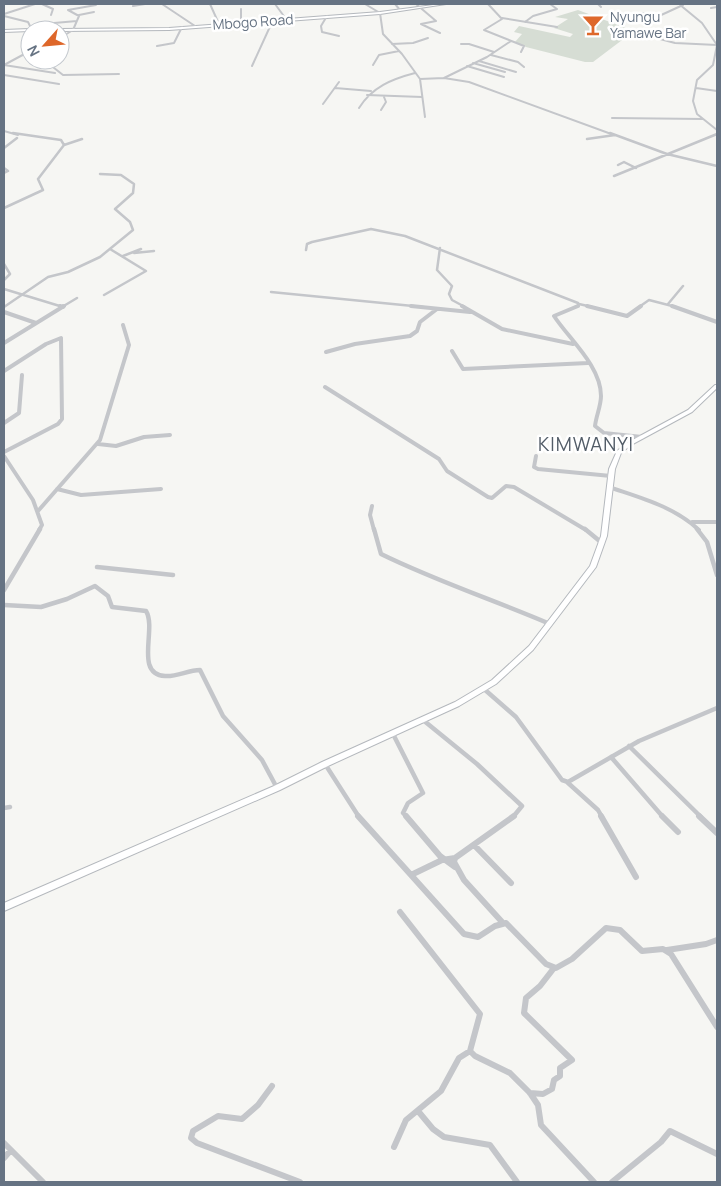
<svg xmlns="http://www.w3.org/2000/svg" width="721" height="1186" viewBox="0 0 721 1186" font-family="Manrope,sans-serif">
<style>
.green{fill:#d6ddd4}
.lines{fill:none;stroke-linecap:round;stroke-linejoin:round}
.secondary-casing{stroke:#b4b8bd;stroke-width:2}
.street-far4{stroke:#c4c6ca;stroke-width:2}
.street-far3{stroke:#c4c6ca;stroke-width:2.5}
.street-far2{stroke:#c4c6ca;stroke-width:4}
.street-far1{stroke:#c4c6ca;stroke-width:4.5}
.street{stroke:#c4c6ca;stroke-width:6}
.secondary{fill:#fff;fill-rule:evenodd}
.labels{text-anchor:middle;stroke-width:5;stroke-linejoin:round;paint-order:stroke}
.far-poi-label{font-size:14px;fill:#667383;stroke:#fff;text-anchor:start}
.far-street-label{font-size:14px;fill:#667383;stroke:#fff}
.quarter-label{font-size:19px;letter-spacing:1px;fill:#535d68;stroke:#fff}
</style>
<rect width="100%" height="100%" fill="#f6f6f3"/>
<!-- green -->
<path class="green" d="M578,10L634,31L593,62H585L526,47L515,42L522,34L514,32L519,26L570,37L573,34L554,28L568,19L555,17Z"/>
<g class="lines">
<!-- secondary casing -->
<g class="secondary-casing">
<path id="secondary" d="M441,4H446L380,14L169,30L60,31L59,30L60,29L169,28L380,12Z
M30,29L31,30L30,31L4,32V30Z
M715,385H717V388L692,412L631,445L621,453L615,469L607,536L596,567L533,650L496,684L459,706L328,766L280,790L4,911V903L274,786L322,762L455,702L492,680L529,646L590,566L601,536L609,469L617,451L627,443L688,410Z"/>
</g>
<!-- street-far4 -->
<path class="street-far4" d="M42,4L53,9L51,15
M162,4L195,26
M210,4L219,24
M275,4L286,19
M365,4L380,13L383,34L402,54L420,79L444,78L469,82L614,135
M395,4L400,10
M416,4L436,21
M488,4L502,19L484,30L524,46L521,52
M598,4L601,7
M679,4L702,23L717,45L713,65L697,80L693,101L697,114L717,130
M133,6L145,4
M711,8L717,7
M241,9V22
M4,14L35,4
M79,15L94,12
M4,16L28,22L32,30
M327,16L321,26L322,32L339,36
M502,18L557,27
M436,21L421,24L440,33
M525,22L533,16L557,9L550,4
M54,23L77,21
M623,23L640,13L659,16L683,5
M60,38L73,30L79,16L68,10L96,5
M660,39L675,43L717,45
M22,43L30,44
M392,44L413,43L428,38
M461,44H469L494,52
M157,46L174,43L182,27
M491,55L518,62L524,67
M44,60L63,75L119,74
M479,61L516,72
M473,63L505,72
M4,65L55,73
M4,65L30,51
M373,65L379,55L399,51
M252,66L273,20
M467,66L504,77
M4,75L59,84
M444,78L487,57L511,41
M420,79L425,117
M335,88L371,91
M696,88L717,91
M367,95L422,97
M323,104L339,82
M359,108C372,87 392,79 415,73
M381,110L386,102L384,97
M612,118L703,119
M4,131L18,135"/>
<!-- street-far3 -->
<path class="street-far3" d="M13,133L61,140L64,145
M610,133L667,154L717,166
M587,139L615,135
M4,148L17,138
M618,165L624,162L636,168
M4,168L8,171L4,173
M614,176L717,134
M4,208L43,190L38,179L64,145L82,139
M440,248L437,270L452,286L449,294L452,300L465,307
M306,250L307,244L312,242L371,229L405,236L578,303V306L575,307
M134,253L154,251
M123,256L141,249
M4,264L10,274L4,280
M4,289L63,307
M271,292L423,307
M104,295L146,271L110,249
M579,304L592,307
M668,304L683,286
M4,307L48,277L68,272L100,257L133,230L130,222L115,209L133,193L134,184L121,175L100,174
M62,307L77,298
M639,307L649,300L676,307"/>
<!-- street-far2 -->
<path class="street-far2" d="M60,306L63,307
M411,306L470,312
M462,306L502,329L573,344
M578,306L554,316C569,339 601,366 601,396C601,406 596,416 595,426L604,433L642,437
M587,306L627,316L641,306
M672,306L717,322
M4,312L36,323
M4,343L64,306
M452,351L463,369L588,363
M326,352L355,344L410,336L417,331L420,322L437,309
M4,371L46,344L61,338L62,419L58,424L4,452
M325,387L439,459L447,471L488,497L492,498L506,486L514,487L586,530
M4,423L19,413L22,375
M98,444L116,446L144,437L170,435
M4,456L33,500L42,525L39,530
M536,456L534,467L538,469L611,476
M609,487C641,498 673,506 699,530
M57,489L81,495L161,489
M372,506L370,515L374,530
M38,511L100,440L129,345L123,325
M692,522H717"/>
<!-- street-far1 -->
<path class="street-far1" d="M374,529L381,554C436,581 494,600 550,624
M585,529L602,543
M697,529L707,542L717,575
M97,567L173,575
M4,590L40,529
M4,605L41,607L67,599L95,586L108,596L112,607L146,611C157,629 134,674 165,676C177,677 188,670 200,670L223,716L262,760L277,788
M484,689L516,717L562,780L568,782L639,741L717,708
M423,720L477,764L522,806L513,817
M393,734L423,793L408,803L403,813L407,817
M629,746L701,817
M611,757L663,817
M325,764L359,817
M567,782L598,810L602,817
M4,808L10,807"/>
<!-- street -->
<path class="street" d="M358,816L464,934L478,937L495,926L506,923L546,964L556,968L572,959L606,928L620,930L642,951L663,949L671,954L717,1027
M406,816L440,856L455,867
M601,816L636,877
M662,816L678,832
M699,816L717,833
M474,845L511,883
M411,875L442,860L455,858
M400,912L480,1014L470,1051
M503,923L464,880L454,862L455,858L514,816
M667,950L706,944L717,940
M272,1086L258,1105L242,1119L218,1116L193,1131L191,1138L197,1143L300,1182
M530,1093L543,1094L552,1089L554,1080L560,1076V1068L572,1060L524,1013L526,998L540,986L554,968
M418,1111L433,1129L444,1137L490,1145L517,1182
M4,1143L43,1182
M394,1147L406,1120L441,1091L459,1058L470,1051L475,1056L510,1073L530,1093L538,1105L541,1125L594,1182
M4,1158L11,1150
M612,1182L661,1142L670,1131L717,1154"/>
<!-- secondary -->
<use href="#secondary" class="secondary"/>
</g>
<!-- icons -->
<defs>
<g id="bar-bare" transform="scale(1.725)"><path d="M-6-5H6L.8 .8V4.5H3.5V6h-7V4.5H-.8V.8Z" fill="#de672a" stroke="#fff" stroke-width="2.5" paint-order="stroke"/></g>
</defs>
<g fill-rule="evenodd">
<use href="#bar-bare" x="593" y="25"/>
</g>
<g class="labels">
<!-- far-poi labels -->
<g class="far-poi-label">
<text x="610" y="22">Nyungu<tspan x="610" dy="16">Yamawe Bar</tspan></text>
</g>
<!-- far-street labels -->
<g class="far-street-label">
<text transform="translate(253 22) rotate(-4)" y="5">Mbogo Road</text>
</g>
<!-- quarter labels -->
<g class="quarter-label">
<text x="586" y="451">KIMWANYI</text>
</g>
</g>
<!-- border -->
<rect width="721" height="1186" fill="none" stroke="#667383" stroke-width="10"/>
<!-- north arrow -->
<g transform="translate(45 45) rotate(243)"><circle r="24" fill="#ffffff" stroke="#c2c7cd"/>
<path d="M0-4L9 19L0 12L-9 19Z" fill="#de672a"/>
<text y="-8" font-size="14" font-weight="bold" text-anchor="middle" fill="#667383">N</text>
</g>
</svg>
